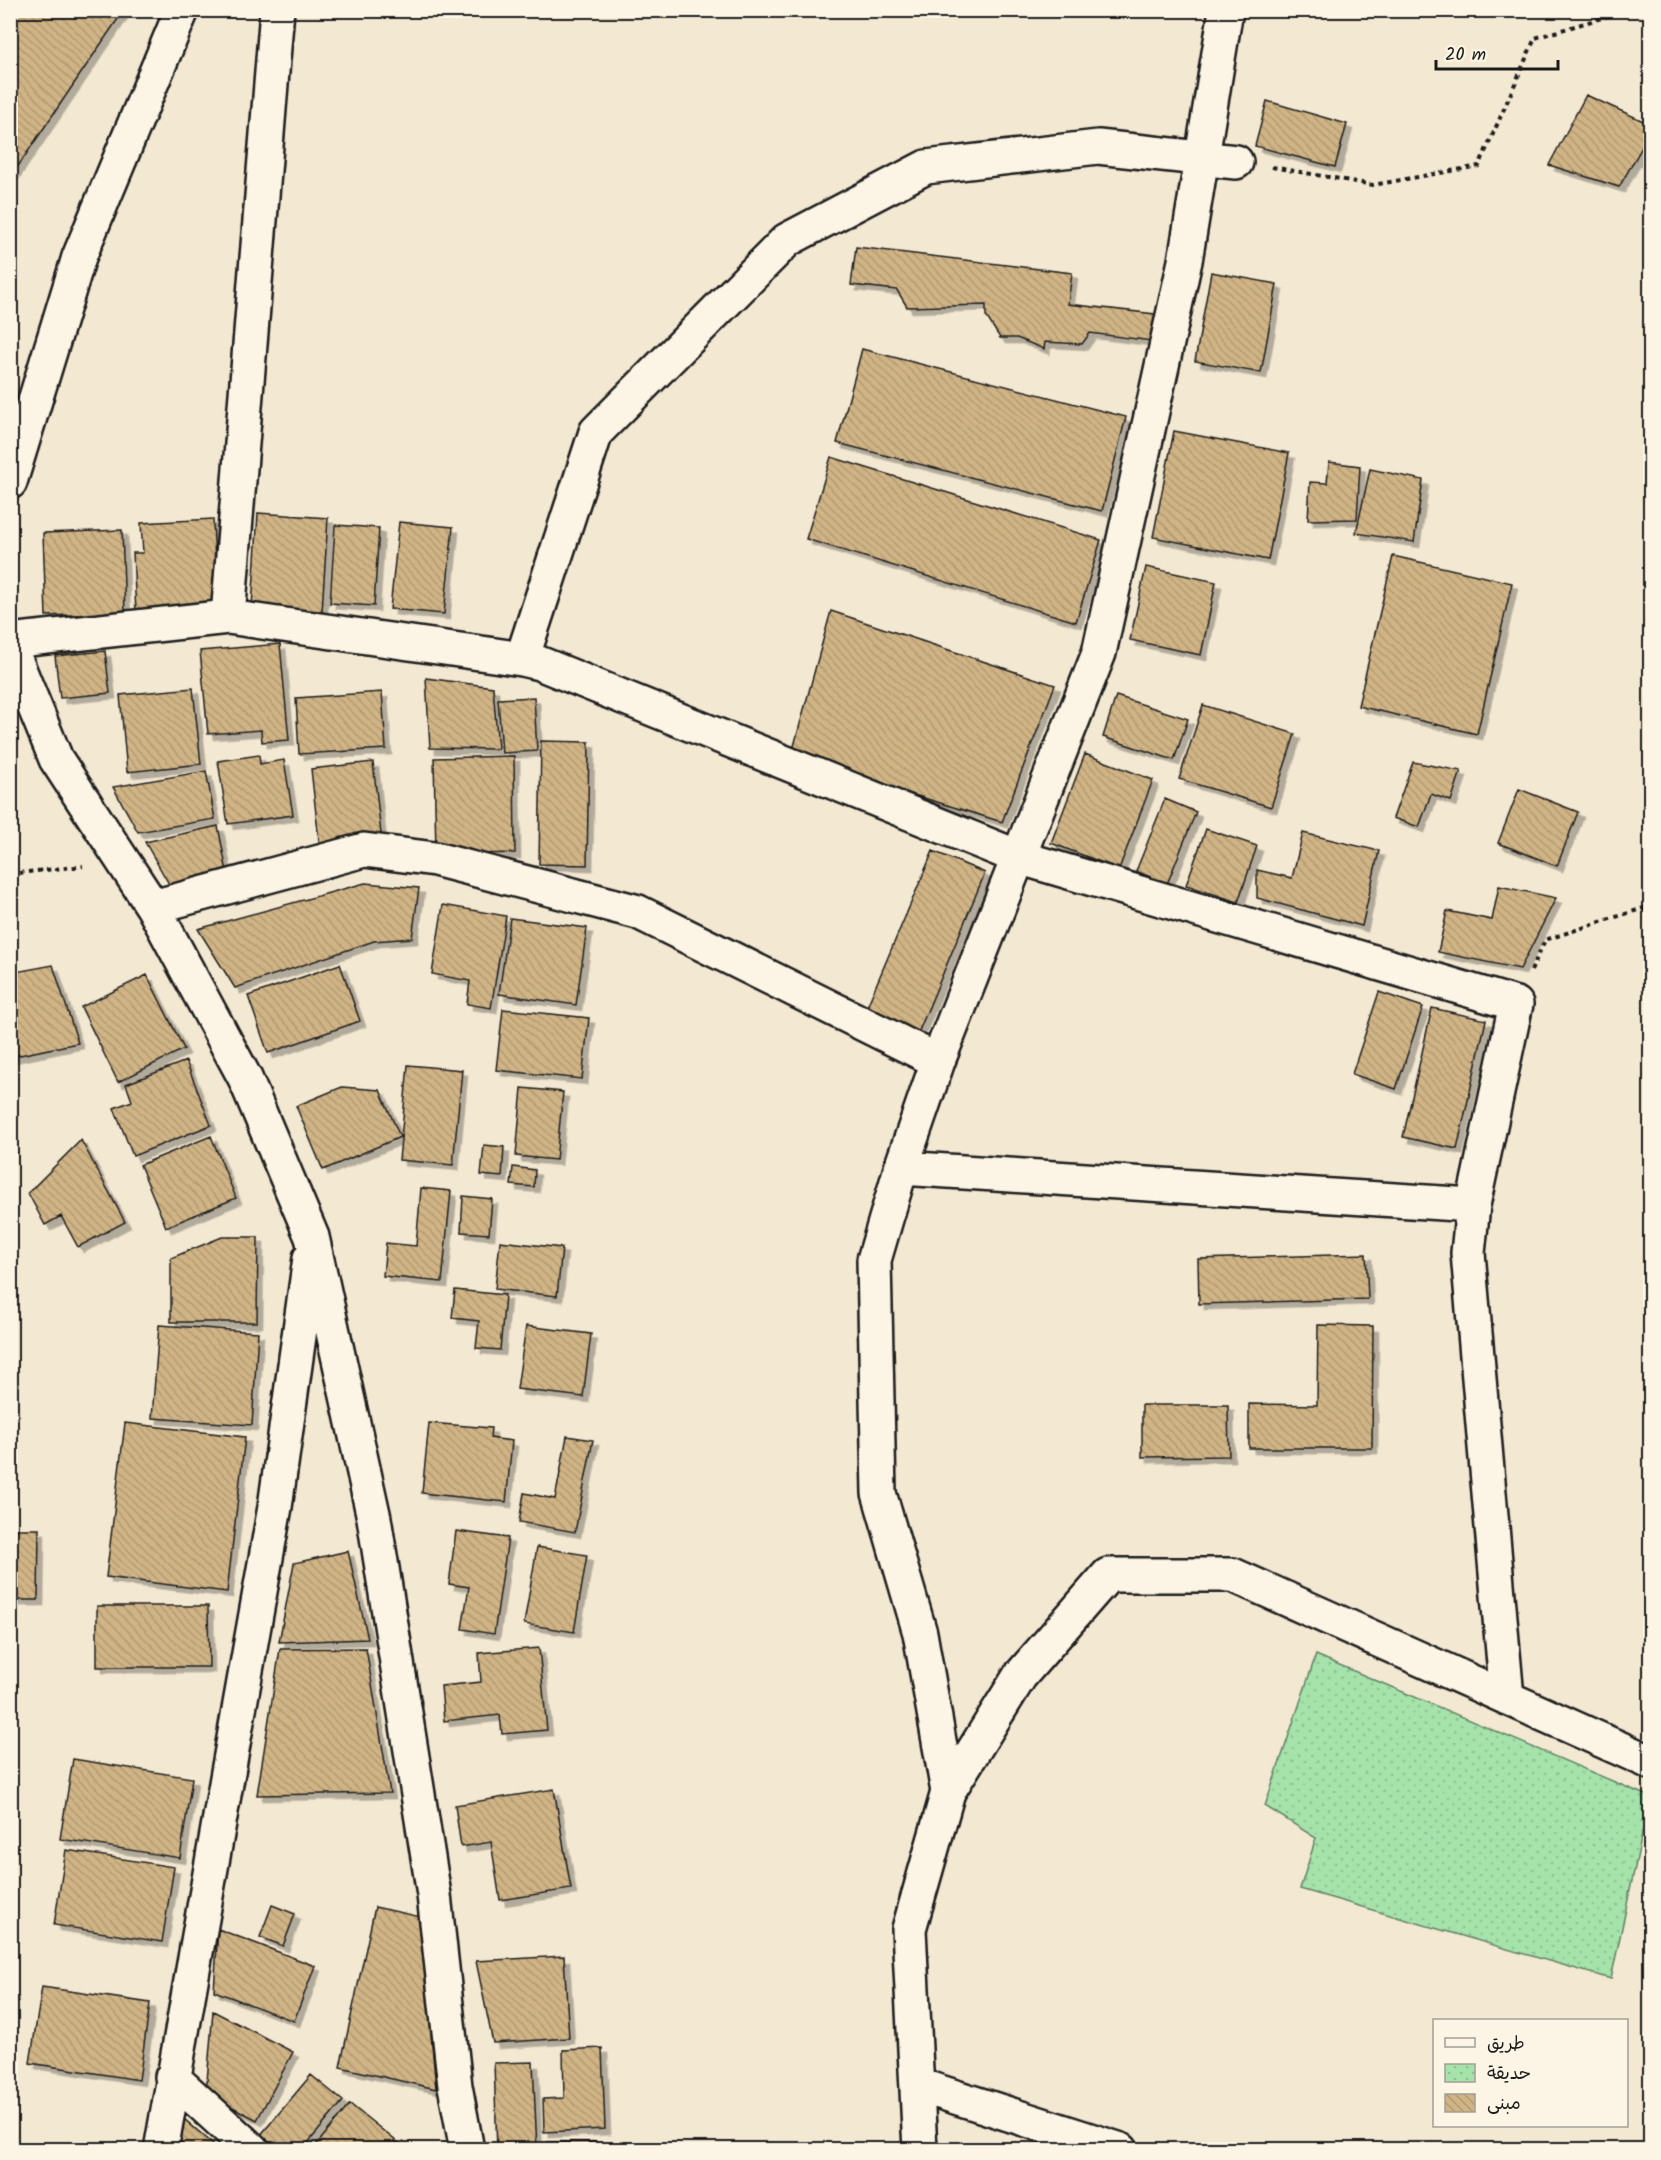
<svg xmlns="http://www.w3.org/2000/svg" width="1661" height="2160" viewBox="0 0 1661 2160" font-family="Kalam,'Playpen Sans Arabic',sans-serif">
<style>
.park{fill:url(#park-dots);stroke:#608064;stroke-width:1.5}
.building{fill:url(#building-back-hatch);stroke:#1c1c1c;stroke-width:1.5;filter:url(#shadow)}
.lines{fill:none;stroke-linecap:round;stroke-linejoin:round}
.minor-casing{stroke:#1c1c1c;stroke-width:38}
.path{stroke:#1c1c1c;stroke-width:4;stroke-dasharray:4.5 4.5;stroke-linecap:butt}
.minor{stroke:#fcf5e5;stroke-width:33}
</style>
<defs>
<pattern id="park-dots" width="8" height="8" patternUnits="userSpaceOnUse" patternTransform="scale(1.5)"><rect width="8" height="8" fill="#a5e3ab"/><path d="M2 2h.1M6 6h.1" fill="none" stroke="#8dc293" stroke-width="1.8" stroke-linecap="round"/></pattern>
<pattern id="building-back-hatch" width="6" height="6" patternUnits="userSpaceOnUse" patternTransform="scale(1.5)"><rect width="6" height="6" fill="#d0b485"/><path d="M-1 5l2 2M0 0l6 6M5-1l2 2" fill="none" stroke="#b29a72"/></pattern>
<filter id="shadow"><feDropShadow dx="5.5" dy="5.5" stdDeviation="0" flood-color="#0004"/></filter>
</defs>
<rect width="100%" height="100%" fill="#f3e8d2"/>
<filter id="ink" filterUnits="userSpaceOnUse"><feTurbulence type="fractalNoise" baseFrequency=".0167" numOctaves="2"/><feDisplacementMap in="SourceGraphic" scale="12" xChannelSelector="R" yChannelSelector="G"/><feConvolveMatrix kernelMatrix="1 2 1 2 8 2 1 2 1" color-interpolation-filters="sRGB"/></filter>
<g filter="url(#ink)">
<!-- park -->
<path class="park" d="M1316,1655L1650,1797L1611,1979L1300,1889L1316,1838L1265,1806Z"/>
<!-- building -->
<path class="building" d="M19,10H124L10,178V23Z
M1586,95L1650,124V133L1619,187L1549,165Z
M1267,101L1347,124L1335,167L1255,146Z
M856,247L1072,273L1068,304L1155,314L1152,341L1090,333L1082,344L1045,342L1044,349L1017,338H1000L986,316V305L907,307L897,290L851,285Z
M1211,272L1277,284L1261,373L1195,361Z
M862,349L1126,417L1102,511L837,443Z
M1174,431L1289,453L1268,560L1153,537Z
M831,457L1101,540L1076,622L806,539Z
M1329,462L1360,466L1357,519L1308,520L1310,482L1327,483Z
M1370,469L1423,480L1414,542L1356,533Z
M258,513L328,518L322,611L252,607Z
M213,519L217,610L136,613L133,553H143L141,523Z
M399,522L453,527L444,614L390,609Z
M335,525L379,528L374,606L330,603Z
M122,530L125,613L46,616L43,533Z
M1393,556L1512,583L1477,734L1358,706Z
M1146,567L1216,582L1201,655L1130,640Z
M831,611L1055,685L1002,822L791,757Z
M280,644L289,740L262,742L261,730L208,734L200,651Z
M105,651L110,693L60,698L55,656Z
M426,678L493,687L498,749L430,748Z
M193,688L201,764L127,772L120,695Z
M382,692L386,749L299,754L296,698Z
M1116,696L1188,719L1174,760L1103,737Z
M534,697L537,751L502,753L498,699Z
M1203,705L1295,734L1271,807L1179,779Z
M541,741L589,742L587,865L539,864Z
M1085,754L1153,780L1119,869L1051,843Z
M259,755L260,764L284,760L293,815L228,824L218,761Z
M514,756L515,853L436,855L434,758Z
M373,762L382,843L320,850L311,769Z
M1413,762L1461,771L1451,801L1431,794L1419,827L1393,818Z
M206,771L215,819L138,832L113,787Z
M1519,789L1578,812L1557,866L1498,843Z
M1165,799L1196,812L1167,884L1136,871Z
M218,826L227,872L169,884L145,842Z
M1206,829L1257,846L1238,902L1186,885Z
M1303,833L1379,851L1362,926L1257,898V870L1292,878Z
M933,851L985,873L916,1038L863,1016Z
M365,883L419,888L412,938L374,941L235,988L198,929Z
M1499,886L1556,898L1520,969L1438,952L1447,911L1492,920Z
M443,905L506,916L491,1008L467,1004L470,981L432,974Z
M510,918L587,928L576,1005L499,994Z
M340,964L360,1021L268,1053L248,996Z
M53,965L78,1043L10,1057V973Z
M147,975L184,1049L118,1082L81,1007Z
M1379,992L1423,1007L1396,1089L1352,1074Z
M1432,1008L1486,1020L1457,1149L1403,1137Z
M503,1009L589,1018L582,1079L496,1070Z
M186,1061L211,1125L133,1156L114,1108L132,1101L126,1084Z
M408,1065L462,1070L453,1165L399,1160Z
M342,1087L380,1090L400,1137L323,1170L296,1106Z
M522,1088L563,1092L556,1160L516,1156Z
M211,1136L236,1198L166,1227L140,1165Z
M81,1140L125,1222L78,1247L61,1216L45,1225L28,1193Z
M484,1145L504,1147L502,1177L481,1175Z
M513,1167L535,1170L534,1187L511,1185Z
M421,1188L451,1191L442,1282L383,1276L386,1243L416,1246Z
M463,1196L492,1199L489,1234L461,1232Z
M222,1237H258L257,1322H171V1258Z
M500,1241L562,1248L557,1296L495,1289Z
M1366,1254L1368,1299L1199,1304L1198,1259Z
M455,1290L505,1295L500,1350L476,1348L479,1321L452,1318Z
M159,1325L258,1332L252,1425L152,1418Z
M1318,1325L1373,1326L1372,1448H1249V1404L1317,1405Z
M526,1326L591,1334L583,1397L517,1389Z
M1142,1405H1228L1229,1456L1142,1457Z
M125,1423L245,1437L227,1592L106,1577Z
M429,1423L491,1428L490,1438L512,1441L506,1502L422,1493Z
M567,1436L593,1440L575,1532L519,1522L524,1493L555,1499Z
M10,1529H39L38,1600H10Z
M456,1531L508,1538L494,1634L462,1629L469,1587L449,1584Z
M537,1547L587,1555L574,1632L524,1624Z
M348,1551L368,1639L279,1642L294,1563Z
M97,1606H208L209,1667H97Z
M366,1648L390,1793L257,1795L280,1649Z
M539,1648L547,1730L502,1734L500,1715L444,1721L441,1686L481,1682L479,1653Z
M73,1759L192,1778L180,1858L60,1839Z
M554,1789L571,1889L500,1900L491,1842L461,1847L455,1805Z
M66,1850L174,1867L162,1942L54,1925Z
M272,1905L295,1914L283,1946L260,1937Z
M375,1907L421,1917L436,2089L340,2067Z
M218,1929L315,1966L294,2021L214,1991Z
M564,1956L569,2038L493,2043L476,1961Z
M42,1987L150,2003L139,2080L30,2063Z
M213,2011L293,2052L257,2120L206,2093Z
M602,2048L605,2129L544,2132L543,2099L564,2098L563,2050Z
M533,2062L537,2150H497L494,2063Z
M311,2075L343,2101L302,2150H274L259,2137Z
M350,2104L407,2150H312Z
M183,2118L220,2150H179Z
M548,2142H596V2150H548Z"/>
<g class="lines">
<!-- minor casing -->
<g class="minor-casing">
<path id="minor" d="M10,482L79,257L182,10
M228,617L277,10
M10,641L228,617L522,659L539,663L1018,857L1516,1004L1473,1205L1468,1253L1507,1698
M10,647L56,759L153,907L245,1078L312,1237L374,1518L434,1895L455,2086L467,2150
M522,659L596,432L787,240L926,167L1098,147L1236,162
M153,907L364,850L435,859L638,912L938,1061
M901,1168L1473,1205
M948,1792L920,1633L879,1493L874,1260L901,1168L938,1061L1099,653L1185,261L1226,10
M172,2077L252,2150
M918,2085L1121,2150
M161,2150L275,1507L310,1258
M920,2150L909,1929L948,1792L1020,1676L1108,1575H1233L1650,1762"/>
</g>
<!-- path -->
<path class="path" d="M1272,167L1373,185L1479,166L1535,38L1628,10
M10,874L83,866
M1531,971L1545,940L1650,906"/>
<!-- minor -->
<use href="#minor" class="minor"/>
</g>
</g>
<!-- margin -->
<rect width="1661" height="2160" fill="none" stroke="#fcf5e5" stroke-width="36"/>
<rect x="18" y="18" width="1625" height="2124" fill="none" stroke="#1c1c1c" stroke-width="2" filter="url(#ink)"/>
<!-- legend -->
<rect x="1433" y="2019" width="195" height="108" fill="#fcf5e5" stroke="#a29e95" stroke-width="1.5"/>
<rect x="1445" y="2038" width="30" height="9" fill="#fcf5e5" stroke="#a29e95" stroke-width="1.5"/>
<text x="1487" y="2049" font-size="18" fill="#1c1c1c">طريق</text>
<rect x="1445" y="2064" width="30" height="18" fill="url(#park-dots)" stroke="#a29e95" stroke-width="1.5"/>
<text x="1487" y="2079" font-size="18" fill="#1c1c1c">حديقة</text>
<rect x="1445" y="2094" width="30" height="18" fill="url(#building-back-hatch)" stroke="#a29e95" stroke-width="1.5"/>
<text x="1487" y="2109" font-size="18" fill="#1c1c1c">مبنى</text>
<!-- scale -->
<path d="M1436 60v9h122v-9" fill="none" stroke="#1c1c1c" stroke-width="3"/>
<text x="1445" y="60" font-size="18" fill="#1c1c1c" stroke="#fcf5e5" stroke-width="4.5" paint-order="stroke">20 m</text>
</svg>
